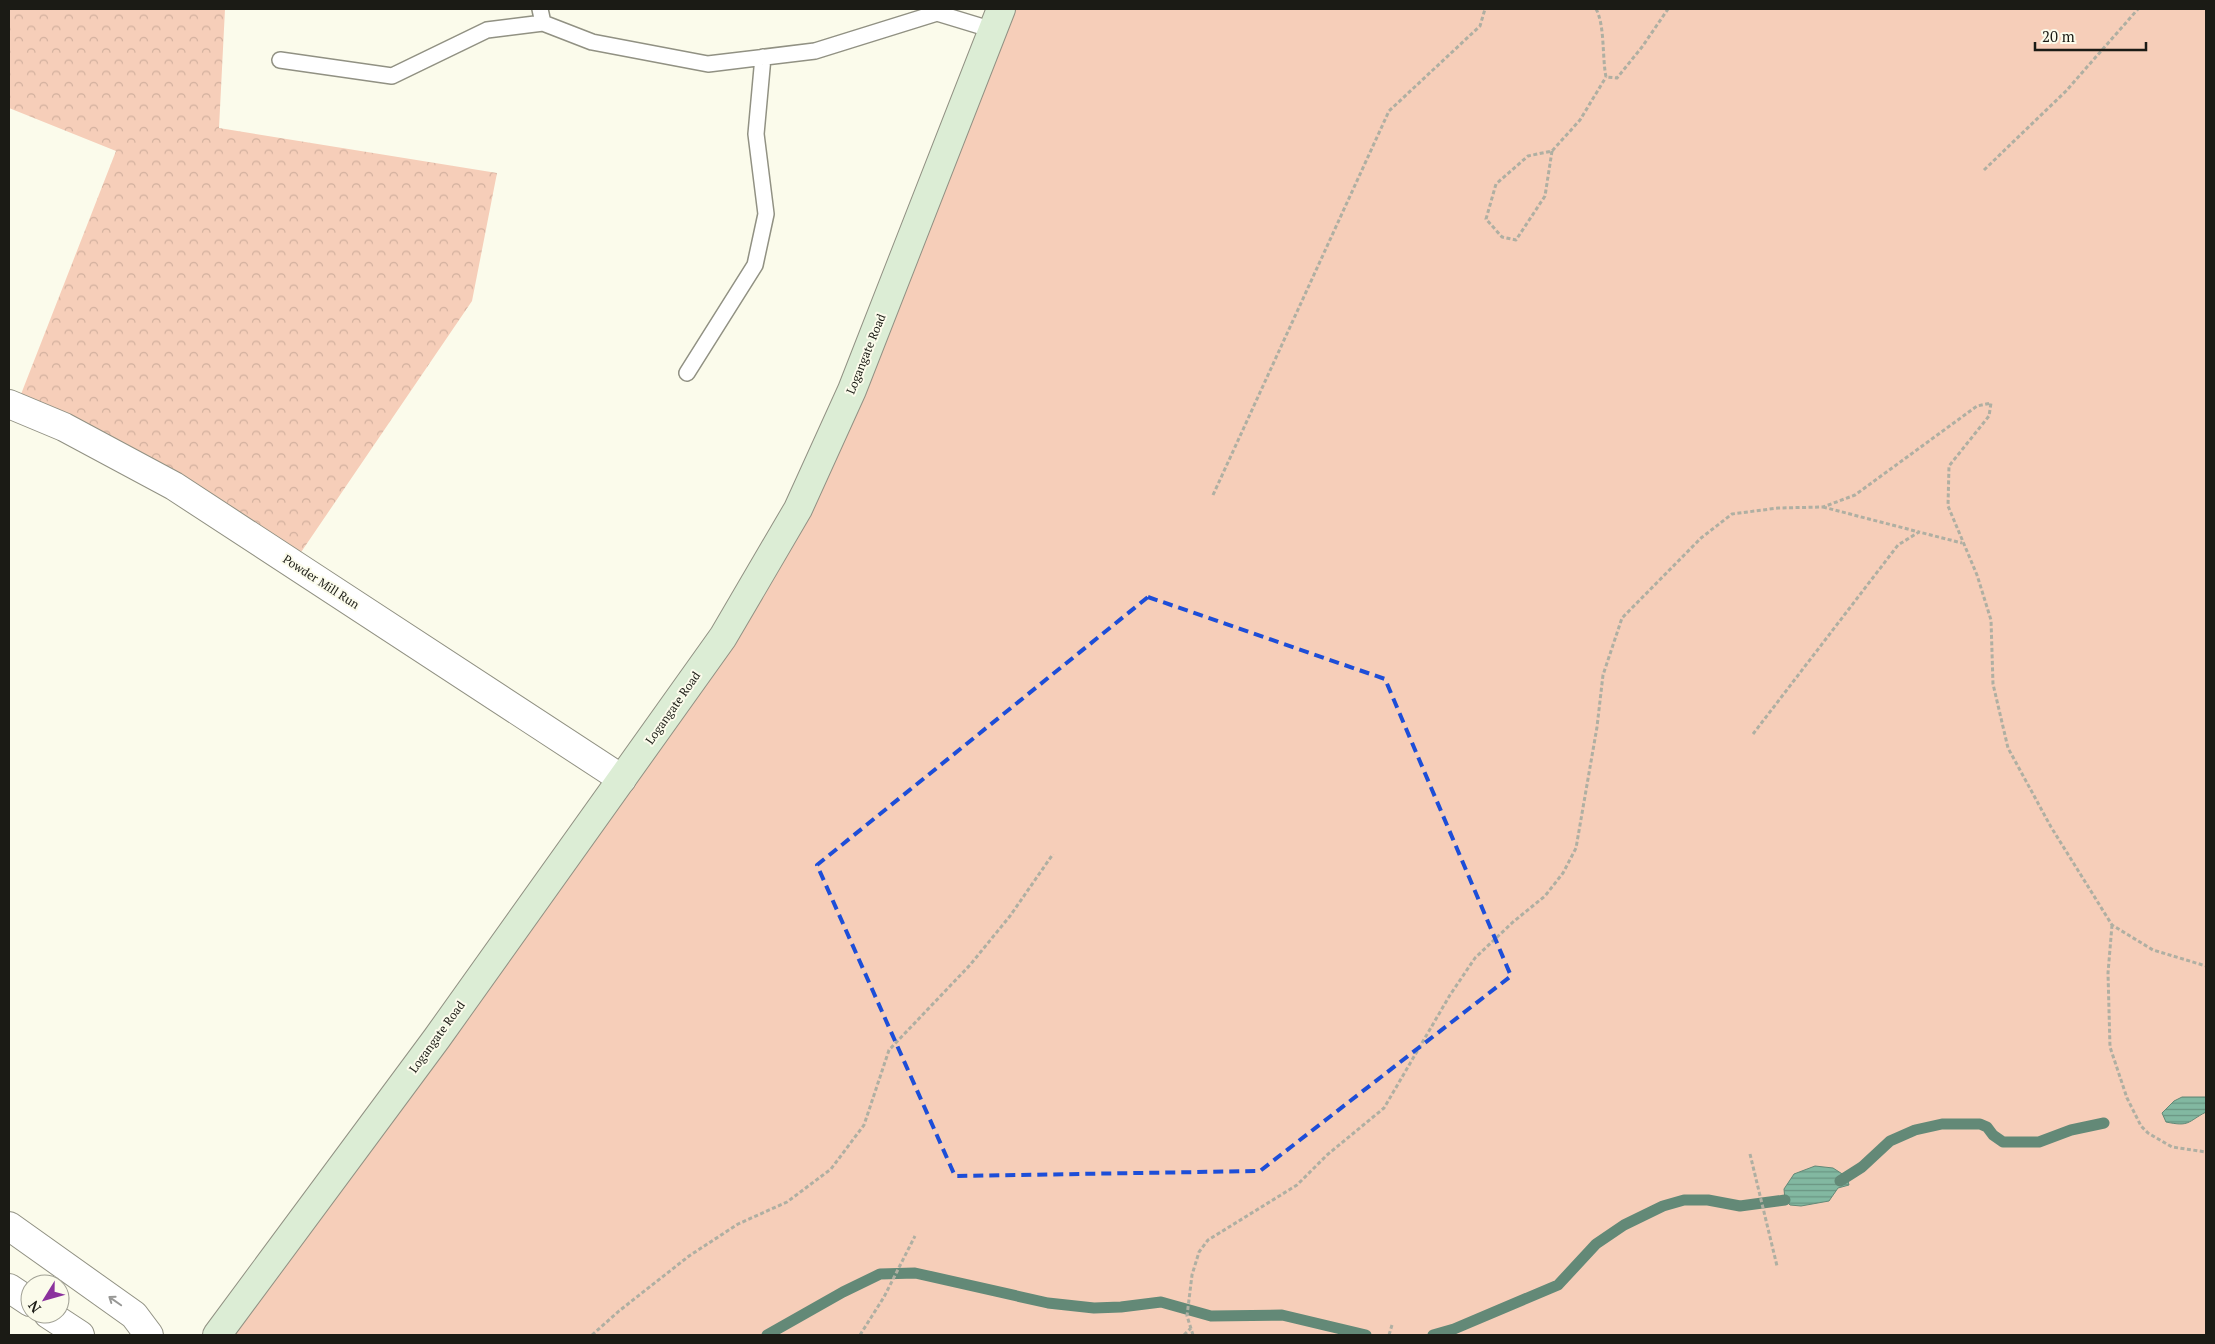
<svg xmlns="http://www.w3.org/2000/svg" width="2215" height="1344" viewBox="0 0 2215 1344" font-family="'PT Serif',serif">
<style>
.grass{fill:#f6ceb9}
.forest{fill:url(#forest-crowns)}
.water{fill:url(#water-rules);stroke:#638977}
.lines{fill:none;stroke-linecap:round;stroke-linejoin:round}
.stream{stroke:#638977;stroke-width:11}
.lane-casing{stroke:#919183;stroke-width:18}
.street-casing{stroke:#919183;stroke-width:30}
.secondary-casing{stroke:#919183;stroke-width:30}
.path{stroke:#afafa2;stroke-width:3;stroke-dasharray:4 2.5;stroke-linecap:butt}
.lane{stroke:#fff;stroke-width:15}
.street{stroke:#fff;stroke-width:28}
.secondary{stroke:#dcedd5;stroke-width:28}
.oneway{stroke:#989896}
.marked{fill:none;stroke:#1d4ed8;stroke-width:4;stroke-dasharray:10 6;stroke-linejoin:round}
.labels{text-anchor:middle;stroke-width:4;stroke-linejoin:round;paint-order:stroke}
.street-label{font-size:12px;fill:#1b1b15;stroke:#fbfbeb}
</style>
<defs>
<pattern id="forest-crowns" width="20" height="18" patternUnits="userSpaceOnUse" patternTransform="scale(1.25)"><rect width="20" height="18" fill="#f6ceb9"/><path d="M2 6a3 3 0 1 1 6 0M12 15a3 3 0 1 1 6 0" fill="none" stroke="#d2b09e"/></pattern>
<pattern id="water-rules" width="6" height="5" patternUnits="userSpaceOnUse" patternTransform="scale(1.25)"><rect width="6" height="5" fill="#82b8a1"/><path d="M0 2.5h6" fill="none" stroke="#6a9582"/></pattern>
</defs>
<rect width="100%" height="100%" fill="#fbfbeb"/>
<!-- grass -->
<path class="grass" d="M1001,9H2206V1335H217L798,509Z"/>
<!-- forest -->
<path class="forest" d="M9,9H225L219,128L497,173L472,301L293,564L16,407L116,151L9,108Z"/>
<!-- water -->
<path class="water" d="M2182,1097H2206V1112C2187,1122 2190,1127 2166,1122L2162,1113L2174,1101Z
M1815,1166L1833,1168L1847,1177L1849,1185L1838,1188L1829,1201L1801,1206L1790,1205L1785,1200L1784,1189L1794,1174Z"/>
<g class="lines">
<!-- stream -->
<path class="stream" d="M1840,1181L1862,1167L1890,1141L1915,1130L1942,1124H1980L1987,1127L1993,1135L2003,1142H2039L2071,1130L2104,1123
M767,1335L843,1292L880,1274L915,1273L1048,1303L1094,1308L1121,1307L1161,1302L1211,1316L1282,1315L1366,1335
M1433,1335L1454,1329L1558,1285L1596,1244L1624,1225L1663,1206L1684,1200H1708L1740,1206L1785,1200"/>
<!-- lane casing -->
<g class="lane-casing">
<path id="lane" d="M540,9L543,23L592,42L708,64L815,51L937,13L993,30
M280,60L392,76L487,30L543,23
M687,373L755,265L766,214L756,134L763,57"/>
</g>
<!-- street casing -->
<g class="street-casing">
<path id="street" d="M9,404L64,427L174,486L622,779
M9,1226L134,1315L149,1335
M9,1288L30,1302
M48,1314L80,1335"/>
</g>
<!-- secondary casing -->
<g class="secondary-casing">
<path id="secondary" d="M217,1335L437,1038L723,637L798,509L852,390L1001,9"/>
</g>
<!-- path -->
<path class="path" d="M1596,9C1605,25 1602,57 1606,77L1617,78L1642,47L1668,9
M1552,151L1545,196L1516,240L1502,237L1486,219L1496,184L1528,156L1552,151L1580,120L1606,77
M1984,170L2066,91L2138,9
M1213,495L1389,111L1480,26L1485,9
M1823,507L1919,532
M1753,734L1898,545L1919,532L1962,543
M2112,925L2108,973L2110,1047L2127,1098L2141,1126L2148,1133L2172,1147L2206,1152
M1750,1154L1777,1266
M592,1335L619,1311L689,1256L738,1224L787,1202L831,1169L864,1125L889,1050L970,965L1010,916L1053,854
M860,1335L884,1297L915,1236
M1184,1335L1191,1328
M1193,1335L1187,1316L1192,1275L1199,1252L1208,1240L1297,1185L1327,1155L1384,1108L1450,995L1475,958L1513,922L1545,896L1563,873L1576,848L1597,727L1603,675L1622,618L1701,538L1732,514L1778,508L1823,507L1855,495L1977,406L1991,403L1989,416L1949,466L1948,506L1977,575L1991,620L1993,684L2008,748L2051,827L2112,925L2153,950L2206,966
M1389,1335L1392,1325"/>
<!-- lane -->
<use href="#lane" class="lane"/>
<!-- street -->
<use href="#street" class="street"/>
<!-- secondary -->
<use href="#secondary" class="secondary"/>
</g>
<!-- one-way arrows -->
<defs><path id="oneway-shaft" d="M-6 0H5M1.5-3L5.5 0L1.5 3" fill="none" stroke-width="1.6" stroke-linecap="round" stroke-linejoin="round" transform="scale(1.25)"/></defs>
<use class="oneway" href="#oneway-shaft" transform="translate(115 1301) rotate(-145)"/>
<!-- marked area -->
<path class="marked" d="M1148,597L1385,679L1511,976L1260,1171L955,1176L817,865Z"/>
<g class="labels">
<!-- street labels -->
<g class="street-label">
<text transform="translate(866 354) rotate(-68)" y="4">Logangate Road</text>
<text transform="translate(321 582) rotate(33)" y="4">Powder Mill Run</text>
<text transform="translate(673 708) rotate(-55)" y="4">Logangate Road</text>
<text transform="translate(437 1037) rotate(-54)" y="4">Logangate Road</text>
</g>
</g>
<!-- border -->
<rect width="2215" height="1344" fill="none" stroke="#1b1b15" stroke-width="20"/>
<!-- north arrow -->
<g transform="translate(45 1299) rotate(233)"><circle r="24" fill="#fbfbeb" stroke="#a1a195"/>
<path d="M0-4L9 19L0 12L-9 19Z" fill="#8b329d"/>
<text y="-8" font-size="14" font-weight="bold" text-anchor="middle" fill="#1b1b15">N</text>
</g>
<!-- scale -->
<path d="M2035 42v8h111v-8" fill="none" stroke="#1b1b15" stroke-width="2.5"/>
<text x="2042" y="42" font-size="15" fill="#1b1b15" stroke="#fbfbeb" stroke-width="4" paint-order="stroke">20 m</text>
</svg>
